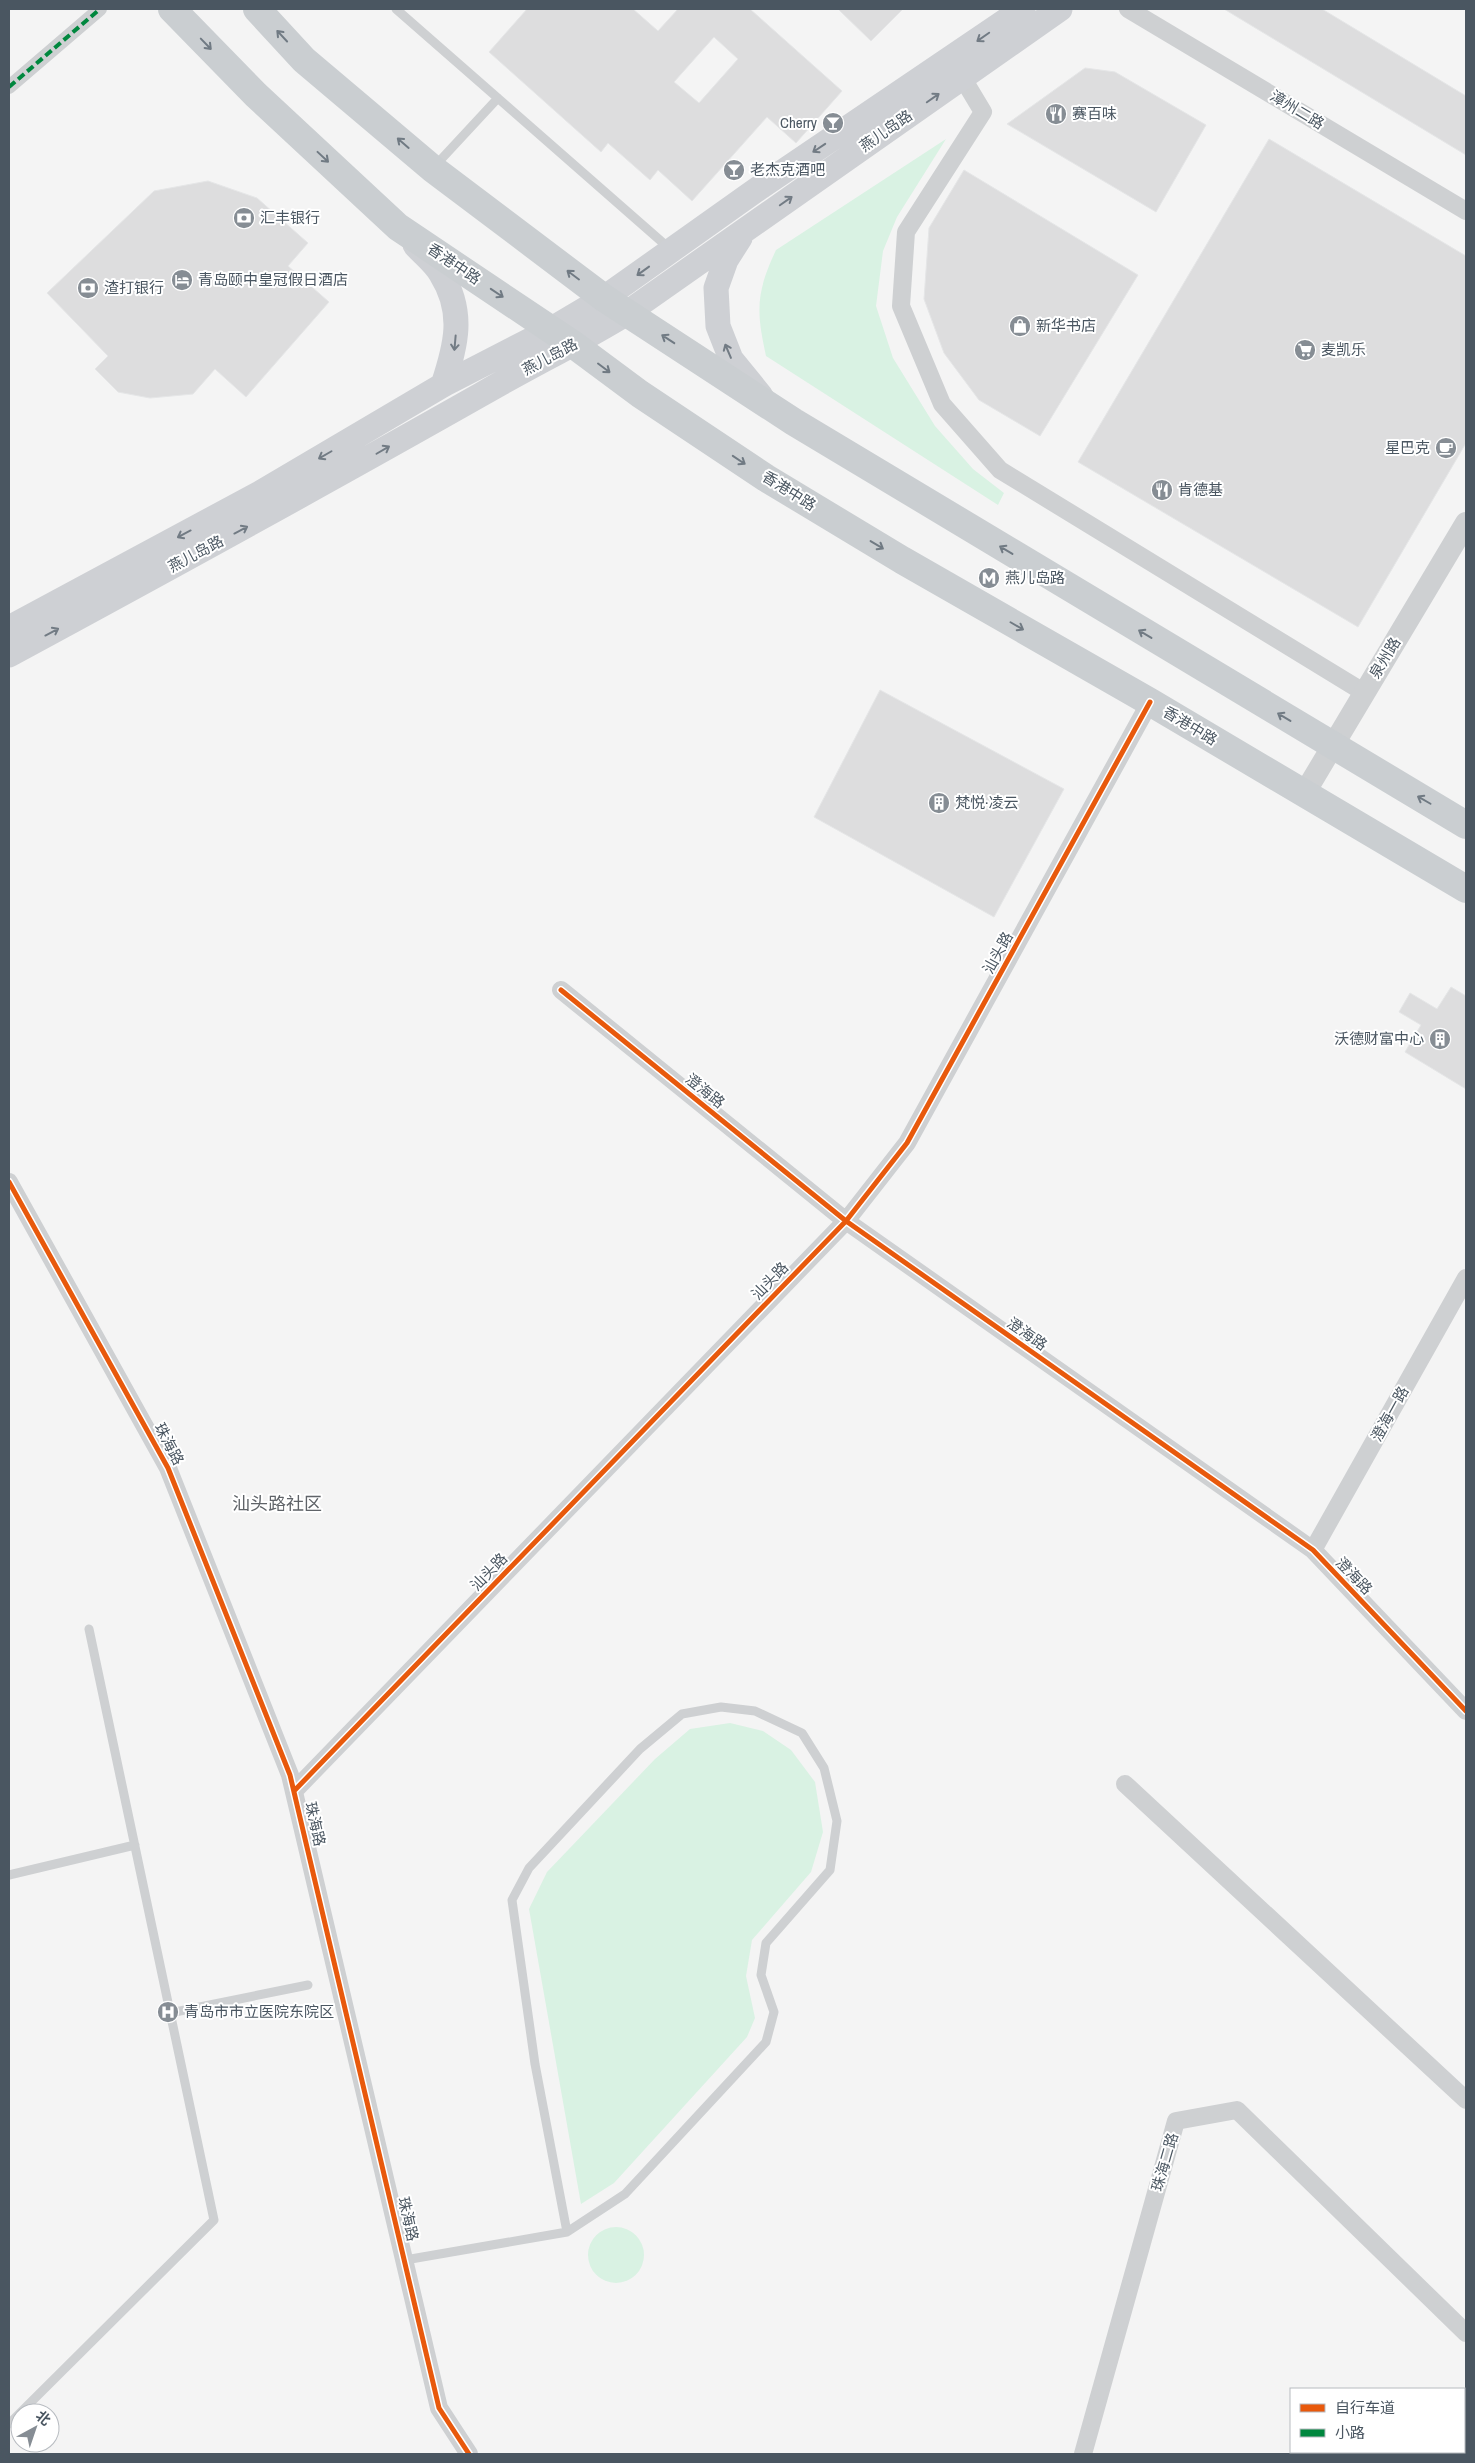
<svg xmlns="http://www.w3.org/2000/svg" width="1475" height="2463" viewBox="0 0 1475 2463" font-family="'Archivo Narrow','Noto Sans SC',sans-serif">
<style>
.green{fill:#d9f2e3}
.building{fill:#ddddde;stroke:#e5e6e7;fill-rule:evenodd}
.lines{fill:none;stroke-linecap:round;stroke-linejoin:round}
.service{stroke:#ced0d2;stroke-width:9}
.pedestrian{stroke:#ced0d2;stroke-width:14}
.minor{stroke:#ced0d2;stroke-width:18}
.tertiary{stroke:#ced0d2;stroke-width:22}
.secondary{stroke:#ced0d4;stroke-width:25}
.primary{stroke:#caced1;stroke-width:28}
.quiet{stroke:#00873e;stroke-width:4;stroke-dasharray:8 4;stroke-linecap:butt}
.cycleway-casing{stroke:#fff;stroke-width:8}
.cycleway{stroke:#e8590c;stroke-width:5}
.oneway{stroke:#707a83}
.oneway2{stroke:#727b84}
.labels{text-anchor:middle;stroke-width:4;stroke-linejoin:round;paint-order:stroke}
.street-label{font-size:15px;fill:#4a5661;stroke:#fff}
.poi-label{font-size:15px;fill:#4a5661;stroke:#fff;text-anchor:start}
.quarter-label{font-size:18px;fill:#5f6368;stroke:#fff}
</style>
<rect width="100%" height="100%" fill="#f4f4f4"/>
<!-- green -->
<path class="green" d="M946,139L897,217L883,251L876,306L893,358L935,426L973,469L1004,493L998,505L766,356C756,310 756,293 776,250Z
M730,1723L763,1731L791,1750L815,1782L823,1832L811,1872L752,1940L746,1976L755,2018L747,2037L614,2183L581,2204L529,1909L547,1872L655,1759L690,1729Z
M588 2255a28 28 0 1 1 56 0a28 28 0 1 1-56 0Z"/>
<!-- building -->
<path class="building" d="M527,9H633L658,31L678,9H750L842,91L796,143L767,117L692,201L658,170L650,180L608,143L601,152L489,52ZM714,37L738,59L699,103L674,82Z
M838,9H903L871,41Z
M1224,9H1322L1466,96V155Z
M1085,68L1115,72L1206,125L1156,212L1007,124Z
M1269,139L1466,256V443L1358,627L1078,462Z
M964,170L1138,275L1040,436L979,400L944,353L924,299L929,228Z
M208,181L257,198L308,243L288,266L329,302L246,397L215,369L193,394L150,398L118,392L95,369L108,356L47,293L154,191Z
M880,690L1064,789L994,917L814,817Z
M1451,987L1466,996V1089L1405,1052L1421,1025L1399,1012L1410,993L1437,1009Z"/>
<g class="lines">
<!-- service -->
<path class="service" d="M396,9L670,249
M434,167L498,98
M9,1875L135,1845
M170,2013L308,1985
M405,2260L567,2232L625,2194L766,2042L774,2012L761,1975L766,1943L830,1870L837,1821L824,1768L802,1733L755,1711L721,1707L682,1714L640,1749L529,1868L512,1900L535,2064L567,2232
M20,2413L214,2220L89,1629
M9,2424L20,2413"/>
<!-- pedestrian -->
<path class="pedestrian" d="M9,87L100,9"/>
<!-- minor -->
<path class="minor" d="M1128,9L1466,211
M962,77L983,112L906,232L901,306L942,404L1000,470L1365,693
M561,990L846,1221L1313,1550L1466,1711
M9,1182L168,1468L290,1775L439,2408L469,2454
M1313,1550L1466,1278
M1125,1784L1466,2100
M294,1791L846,1221L907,1143L1150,702
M1083,2454L1176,2121L1237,2110L1466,2333"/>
<!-- tertiary -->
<path class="tertiary" d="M1304,794L1466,523"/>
<!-- secondary -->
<path class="secondary" d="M740,238L726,260L716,288L718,326L731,359L761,396
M415,245C423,254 435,263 441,274C465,312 456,346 443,385
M9,628L260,493L443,385L550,330L604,298L759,188L1023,9
M9,655C168,569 325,483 482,394C530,366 580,342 627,313L1060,9"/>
<!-- primary -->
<path class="primary" d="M172,9L256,95L398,227L574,345L640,394L766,478L902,560L1150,702L1466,889
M257,9L304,60L433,169L604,298L794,422L1466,825"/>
<!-- quiet -->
<path class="quiet" d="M9,87L100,9"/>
<!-- cycleway casing -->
<g class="cycleway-casing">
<path id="cycleway" d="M561,990L846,1221L1313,1550L1466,1711
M9,1182L168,1468L290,1775L439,2408L469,2454
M294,1791L846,1221L907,1143L1150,702"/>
</g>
<!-- cycleway -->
<use href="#cycleway" class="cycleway"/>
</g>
<!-- one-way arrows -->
<defs><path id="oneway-shaft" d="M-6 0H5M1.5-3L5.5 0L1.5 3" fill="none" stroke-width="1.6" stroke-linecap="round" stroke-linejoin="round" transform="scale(1.25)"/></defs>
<g class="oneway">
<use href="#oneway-shaft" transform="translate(282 36) rotate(-133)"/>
<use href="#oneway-shaft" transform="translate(206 44) rotate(46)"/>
<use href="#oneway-shaft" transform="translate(403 143) rotate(-139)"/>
<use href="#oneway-shaft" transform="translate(323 157) rotate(43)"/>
<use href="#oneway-shaft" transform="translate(573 275) rotate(-143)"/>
<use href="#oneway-shaft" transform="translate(497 293) rotate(34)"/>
<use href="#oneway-shaft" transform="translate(668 339) rotate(-147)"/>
<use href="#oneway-shaft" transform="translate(604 368) rotate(37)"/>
<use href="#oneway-shaft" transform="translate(739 460) rotate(34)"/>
<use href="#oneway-shaft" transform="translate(877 545) rotate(31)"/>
<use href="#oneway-shaft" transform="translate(1006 550) rotate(-149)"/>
<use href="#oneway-shaft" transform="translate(1017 626) rotate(30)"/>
<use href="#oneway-shaft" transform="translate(1145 634) rotate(-149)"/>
<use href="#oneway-shaft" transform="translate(1284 717) rotate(-149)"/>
<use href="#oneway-shaft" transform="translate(1424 800) rotate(-150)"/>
</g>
<g class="oneway2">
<use href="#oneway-shaft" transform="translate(983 37) rotate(145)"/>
<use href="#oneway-shaft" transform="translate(933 98) rotate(-35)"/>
<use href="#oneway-shaft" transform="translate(819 148) rotate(146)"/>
<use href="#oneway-shaft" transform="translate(786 201) rotate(-35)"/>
<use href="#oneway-shaft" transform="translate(643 271) rotate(144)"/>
<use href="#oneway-shaft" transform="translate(455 343) rotate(95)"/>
<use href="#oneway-shaft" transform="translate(728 351) rotate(-113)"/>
<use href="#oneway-shaft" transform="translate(383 450) rotate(-30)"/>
<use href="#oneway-shaft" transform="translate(325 455) rotate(150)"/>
<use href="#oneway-shaft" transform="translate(241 530) rotate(-28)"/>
<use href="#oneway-shaft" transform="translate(184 534) rotate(152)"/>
<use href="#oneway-shaft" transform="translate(52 632) rotate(-28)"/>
</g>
<!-- icons -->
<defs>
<g id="restaurant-disc" transform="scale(1.125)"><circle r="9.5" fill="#868d94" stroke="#fff"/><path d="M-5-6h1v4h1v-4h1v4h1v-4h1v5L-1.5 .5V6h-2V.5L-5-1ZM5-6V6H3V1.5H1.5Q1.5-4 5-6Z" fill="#fff"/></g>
<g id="bar-disc" transform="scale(1.125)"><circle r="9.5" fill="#868d94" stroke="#fff"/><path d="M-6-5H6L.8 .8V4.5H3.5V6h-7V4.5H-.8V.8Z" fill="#fff"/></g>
<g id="bank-disc" transform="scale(1.125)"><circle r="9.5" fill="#868d94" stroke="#fff"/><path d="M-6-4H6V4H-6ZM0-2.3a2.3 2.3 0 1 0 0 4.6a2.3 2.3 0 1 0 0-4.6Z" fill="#fff"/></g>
<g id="hotel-disc" transform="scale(1.125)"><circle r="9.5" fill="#868d94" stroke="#fff"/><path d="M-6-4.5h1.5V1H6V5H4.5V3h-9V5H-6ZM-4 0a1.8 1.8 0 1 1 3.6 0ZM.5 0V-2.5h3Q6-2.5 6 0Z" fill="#fff"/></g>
<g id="shop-disc" transform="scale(1.125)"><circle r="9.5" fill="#868d94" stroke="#fff"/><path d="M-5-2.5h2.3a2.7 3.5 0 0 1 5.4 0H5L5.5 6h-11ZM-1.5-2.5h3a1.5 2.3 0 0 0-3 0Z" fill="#fff"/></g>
<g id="supermarket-disc" transform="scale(1.125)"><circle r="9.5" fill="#868d94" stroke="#fff"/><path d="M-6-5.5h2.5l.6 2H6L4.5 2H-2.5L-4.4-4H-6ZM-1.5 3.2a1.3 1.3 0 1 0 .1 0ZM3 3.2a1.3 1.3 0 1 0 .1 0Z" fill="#fff"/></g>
<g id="cafe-disc" transform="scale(1.125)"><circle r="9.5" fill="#868d94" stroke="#fff"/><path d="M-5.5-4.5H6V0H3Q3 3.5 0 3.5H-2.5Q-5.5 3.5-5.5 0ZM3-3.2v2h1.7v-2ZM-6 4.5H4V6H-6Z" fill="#fff"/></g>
<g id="metro-disc" transform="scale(1.125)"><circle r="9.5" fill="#868d94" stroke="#fff"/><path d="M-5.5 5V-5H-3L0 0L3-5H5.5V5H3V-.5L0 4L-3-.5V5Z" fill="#fff"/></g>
<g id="building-disc" transform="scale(1.125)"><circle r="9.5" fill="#868d94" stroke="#fff"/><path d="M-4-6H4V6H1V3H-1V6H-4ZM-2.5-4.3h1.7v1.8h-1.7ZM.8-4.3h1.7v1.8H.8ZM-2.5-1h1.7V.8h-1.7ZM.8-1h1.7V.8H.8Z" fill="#fff"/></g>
<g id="hospital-disc" transform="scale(1.125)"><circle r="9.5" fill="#868d94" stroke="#fff"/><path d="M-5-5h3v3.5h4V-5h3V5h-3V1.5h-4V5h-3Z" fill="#fff"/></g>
</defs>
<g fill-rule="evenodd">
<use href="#restaurant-disc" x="1056" y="114"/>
<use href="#bar-disc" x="833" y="123"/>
<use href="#bar-disc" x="734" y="170"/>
<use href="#bank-disc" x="244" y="218"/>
<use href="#hotel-disc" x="182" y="280"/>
<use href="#bank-disc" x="88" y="288"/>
<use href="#shop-disc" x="1020" y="326"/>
<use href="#supermarket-disc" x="1305" y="350"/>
<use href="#cafe-disc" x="1446" y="448"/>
<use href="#restaurant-disc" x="1162" y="490"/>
<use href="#metro-disc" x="989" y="578"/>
<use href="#building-disc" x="939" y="803"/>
<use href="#building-disc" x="1440" y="1039"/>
<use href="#hospital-disc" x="168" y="2012"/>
</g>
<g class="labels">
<!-- street labels -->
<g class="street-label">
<text transform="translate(1297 110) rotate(31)" y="5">漳州二路</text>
<text transform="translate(886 131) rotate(-35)" y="5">燕儿岛路</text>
<text transform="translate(454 264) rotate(34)" y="5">香港中路</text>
<text transform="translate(550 357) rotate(-28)" y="5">燕儿岛路</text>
<text transform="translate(789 491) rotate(32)" y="5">香港中路</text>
<text transform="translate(196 554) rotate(-28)" y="5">燕儿岛路</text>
<text transform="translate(1385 658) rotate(-59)" y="5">泉州路</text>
<text transform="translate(1190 726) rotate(31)" y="5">香港中路</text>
<text transform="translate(998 953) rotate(-61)" y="5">汕头路</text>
<text transform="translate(705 1091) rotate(39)" y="5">澄海路</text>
<text transform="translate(770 1281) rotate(-46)" y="5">汕头路</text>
<text transform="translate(1027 1334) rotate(35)" y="5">澄海路</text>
<text transform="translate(1390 1414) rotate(-61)" y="5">澄海一路</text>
<text transform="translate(169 1444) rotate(62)" y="5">珠海路</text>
<text transform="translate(489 1572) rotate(-46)" y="5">汕头路</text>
<text transform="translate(1354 1576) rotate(46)" y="5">澄海路</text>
<text transform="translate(315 1824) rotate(77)" y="5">珠海路</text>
<text transform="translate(1165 2162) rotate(-74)" y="5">珠海二路</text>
<text transform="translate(408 2219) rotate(77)" y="5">珠海路</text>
</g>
<!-- poi labels -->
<g class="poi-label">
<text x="1072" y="119">赛百味</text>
<text x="817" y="128" text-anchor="end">Cherry</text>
<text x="750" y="175">老杰克酒吧</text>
<text x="260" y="223">汇丰银行</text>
<text x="198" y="285">青岛颐中皇冠假日酒店</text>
<text x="104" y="293">渣打银行</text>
<text x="1036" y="331">新华书店</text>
<text x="1321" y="355">麦凯乐</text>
<text x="1430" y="453" text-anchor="end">星巴克</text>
<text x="1178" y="495">肯德基</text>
<text x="1005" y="583">燕儿岛路</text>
<text x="955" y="808">梵悦·凌云</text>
<text x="1424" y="1044" text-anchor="end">沃德财富中心</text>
<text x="184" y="2017">青岛市市立医院东院区</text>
</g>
<!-- quarter labels -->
<g class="quarter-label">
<text x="277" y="1510">汕头路社区</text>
</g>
</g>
<!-- border -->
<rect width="1475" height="2463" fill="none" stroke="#4a5661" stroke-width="20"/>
<!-- legend -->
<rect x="1290" y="2388" width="175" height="65" fill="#ffffff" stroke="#b7bbc0"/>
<rect x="1300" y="2404" width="25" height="8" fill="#e8590c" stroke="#b7bbc0"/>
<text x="1335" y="2413" font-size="15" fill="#4a5661">自行车道</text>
<rect x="1300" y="2429" width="25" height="8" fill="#00873e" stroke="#b7bbc0"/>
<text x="1335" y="2438" font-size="15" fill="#4a5661">小路</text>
<!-- north arrow -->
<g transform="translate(35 2428) rotate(40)"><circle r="24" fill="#ffffff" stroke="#b7bbc0"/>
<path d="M0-4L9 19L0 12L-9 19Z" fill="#868d94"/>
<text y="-8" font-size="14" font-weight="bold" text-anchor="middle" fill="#4a5661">北</text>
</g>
</svg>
